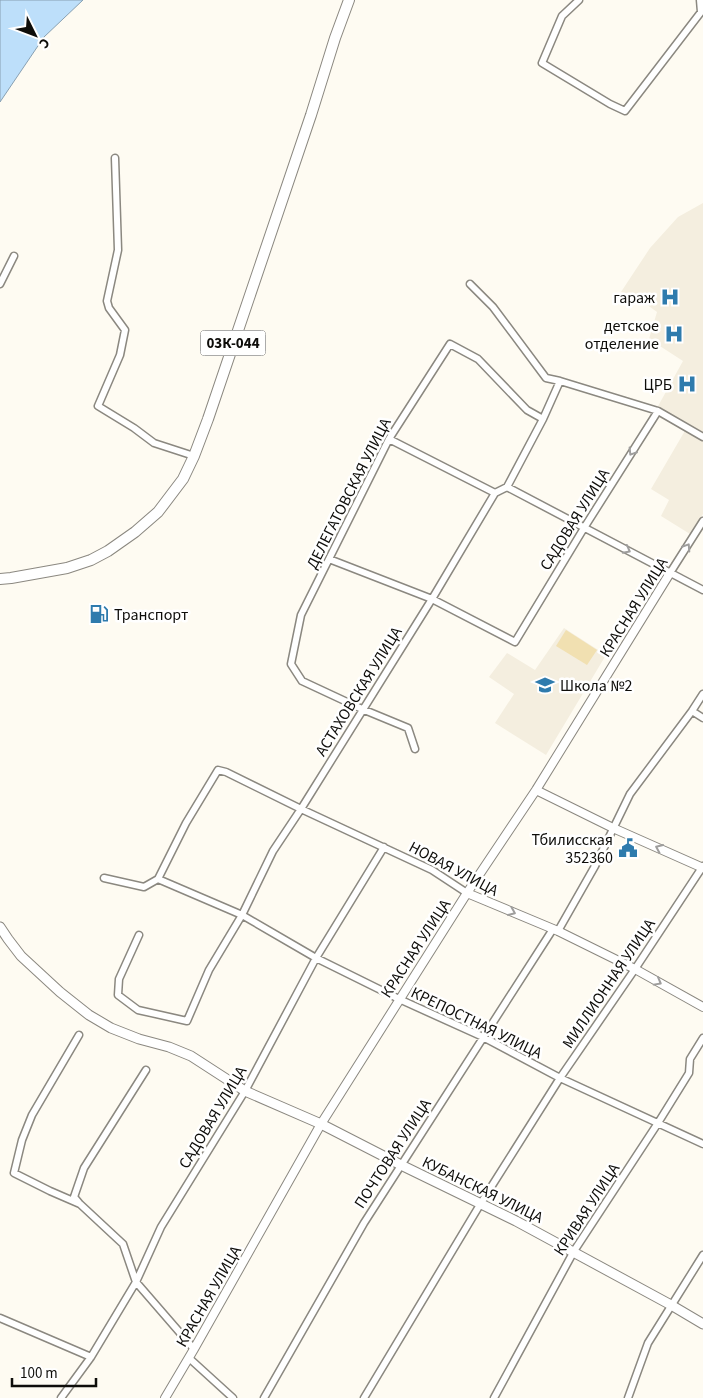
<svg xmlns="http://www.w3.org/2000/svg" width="703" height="1398" viewBox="0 0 703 1398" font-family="'Source Sans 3',sans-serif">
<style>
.built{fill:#f4eedf}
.green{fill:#f1e0b1}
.water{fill:#bddffa;stroke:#88a0b2}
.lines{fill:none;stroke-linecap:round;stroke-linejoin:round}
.minor-casing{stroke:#8b8880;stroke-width:9}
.tertiary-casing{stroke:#8b8880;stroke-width:10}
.secondary-casing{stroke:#8b8880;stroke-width:11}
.primary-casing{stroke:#8b8880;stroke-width:12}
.minor{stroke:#fff;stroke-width:6}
.tertiary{stroke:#fff;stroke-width:8}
.secondary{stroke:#fff;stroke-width:9}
.primary{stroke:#fff;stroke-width:10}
.oneway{stroke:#9f9e9d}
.labels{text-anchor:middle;stroke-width:5;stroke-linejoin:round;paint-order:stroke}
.shield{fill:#fff;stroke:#565654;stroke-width:1}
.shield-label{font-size:15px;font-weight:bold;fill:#0e0d0a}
.poi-label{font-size:16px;fill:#0e0d0a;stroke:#fff;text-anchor:end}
.street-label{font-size:16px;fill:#0e0d0a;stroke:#fff}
</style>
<rect width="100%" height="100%" fill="#fefbf2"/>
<!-- built -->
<path class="built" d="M703,203V514L690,534L661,516L669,500L651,489L686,429L657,408L683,361L649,339L657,312L639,299L621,292L650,248L678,217Z
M564,628L606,655L546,755L495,723L514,694L489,677L507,653L535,670Z"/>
<!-- green -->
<path class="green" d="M566,630L597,650L587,665L556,646Z"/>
<!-- water -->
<path class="water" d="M0,0H83L44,37L0,102Z"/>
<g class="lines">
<!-- minor casing -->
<g class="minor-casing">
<path id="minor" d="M579,0L562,16L542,63L610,104L625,111L701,12L700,0
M115,158L118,250L107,301L109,308L125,330L120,355L98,406L134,428L154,443L194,456
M0,284L14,256
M470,284L493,307L546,378L560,381L658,411L703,437
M389,439L495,493
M507,487L703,590
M329,559L432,599L515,642L584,528L658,411
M670,573L703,521
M692,711L703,718
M415,749L408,728L362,709L302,681L291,664L301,615L389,439L450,344L478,359L527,410L543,419
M104,878L144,887L158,879L242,915L316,958L399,999L483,1037L560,1078L703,1144
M158,879L186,823L218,770L226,772L301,809L432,870L467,893
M558,931L595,866L630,794L692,711L703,694
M139,935L119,979L118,995L138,1010L187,1021L209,970L242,915L273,851L301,809L432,599L495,493L507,487L543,419L560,381
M79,1035L32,1115L22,1140L14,1173L50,1191L80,1204L123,1244L136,1282L194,1349
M79,1203L74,1197L84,1168L146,1070
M0,1318L91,1357
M189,1358L233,1398
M61,1398L91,1357L136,1282L161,1227L245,1091L316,958L384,847
M264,1398L364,1223L553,929
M364,1398L481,1203L560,1078L635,969L703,866
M494,1398L574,1251L658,1123L689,1073L690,1059L703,1038
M628,1398L648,1343L703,1255"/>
</g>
<!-- tertiary casing -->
<g class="tertiary-casing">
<path id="tertiary" d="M536,790L613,828L703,868
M467,893L558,931L635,969L703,1007
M165,1398L194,1349L321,1124L467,893L536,790L670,573"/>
</g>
<!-- secondary casing -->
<g class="secondary-casing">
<path id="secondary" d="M0,927L8,939L21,956L60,992L89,1015L111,1028L139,1039L169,1047L191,1056L245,1091L321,1124L401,1165L516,1221L671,1305L703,1324"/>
</g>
<!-- primary casing -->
<g class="primary-casing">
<path id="primary" d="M0,579L11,578L67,568L91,560L108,551L135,532L158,512L183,479L194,456L208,419L311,115L335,38L349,0"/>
</g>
<!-- minor -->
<use href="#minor" class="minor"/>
<!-- tertiary -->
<use href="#tertiary" class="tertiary"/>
<!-- secondary -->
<use href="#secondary" class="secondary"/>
<!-- primary -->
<use href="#primary" class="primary"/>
</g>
<!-- one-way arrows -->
<defs><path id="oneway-chevron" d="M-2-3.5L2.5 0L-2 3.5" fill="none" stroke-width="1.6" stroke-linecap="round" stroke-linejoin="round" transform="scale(1.25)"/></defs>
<g class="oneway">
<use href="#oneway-chevron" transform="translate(632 452) rotate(122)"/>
<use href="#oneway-chevron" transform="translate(687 547) rotate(-57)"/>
<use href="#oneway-chevron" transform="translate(627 550) rotate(28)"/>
<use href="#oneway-chevron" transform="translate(659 848) rotate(-156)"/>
<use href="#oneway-chevron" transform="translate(512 912) rotate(23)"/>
<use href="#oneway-chevron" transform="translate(658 982) rotate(29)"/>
</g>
<!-- icons -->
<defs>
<g id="hospital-bare" transform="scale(1.5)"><path d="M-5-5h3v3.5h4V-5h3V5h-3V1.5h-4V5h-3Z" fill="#2e7bad" stroke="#fff" stroke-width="2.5" paint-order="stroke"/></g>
<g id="fuel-bare" transform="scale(1.5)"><path d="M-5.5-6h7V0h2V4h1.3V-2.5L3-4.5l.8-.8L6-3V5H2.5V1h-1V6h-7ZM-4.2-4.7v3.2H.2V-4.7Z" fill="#2e7bad" stroke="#fff" stroke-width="2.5" paint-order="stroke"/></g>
<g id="school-bare" transform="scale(1.5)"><path d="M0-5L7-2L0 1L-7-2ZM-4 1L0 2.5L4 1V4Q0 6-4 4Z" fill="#2e7bad" stroke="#fff" stroke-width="2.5" paint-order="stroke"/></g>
<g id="civic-bare" transform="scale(1.5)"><path d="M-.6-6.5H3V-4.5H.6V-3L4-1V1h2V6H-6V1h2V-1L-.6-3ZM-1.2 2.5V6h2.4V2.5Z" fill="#2e7bad" stroke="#fff" stroke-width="2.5" paint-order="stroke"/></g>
</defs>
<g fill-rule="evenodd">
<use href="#hospital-bare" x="670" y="297"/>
<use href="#hospital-bare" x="674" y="334"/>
<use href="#hospital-bare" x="687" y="384"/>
<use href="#fuel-bare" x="99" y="614"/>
<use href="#school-bare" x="545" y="685"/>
<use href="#civic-bare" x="628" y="848"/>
</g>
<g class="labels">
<!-- shield labels -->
<rect class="shield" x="200.5" y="330.5" width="65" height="25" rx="4"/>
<g class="shield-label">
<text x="233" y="348">03К-044</text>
</g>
<!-- poi labels -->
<g class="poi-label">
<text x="655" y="303">гараж</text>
<text x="659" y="331">детское<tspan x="659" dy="18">отделение</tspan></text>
<text x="672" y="390">ЦРБ</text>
<text x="114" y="620" text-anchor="start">Транспорт</text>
<text x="560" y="691" text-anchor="start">Школа №2</text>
<text x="613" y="845">Тбилисская<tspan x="613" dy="18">352360</tspan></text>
</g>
<!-- street labels -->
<g class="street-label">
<text transform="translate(348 493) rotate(-63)" y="6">ДЕЛЕГАТОВСКАЯ УЛИЦА</text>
<text transform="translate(574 519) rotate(-58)" y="6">САДОВАЯ УЛИЦА</text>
<text transform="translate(633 607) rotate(-58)" y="6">КРАСНАЯ УЛИЦА</text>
<text transform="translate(358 691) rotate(-58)" y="6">АСТАХОВСКАЯ УЛИЦА</text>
<text transform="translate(454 868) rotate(28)" y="6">НОВАЯ УЛИЦА</text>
<text transform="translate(415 948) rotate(-57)" y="6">КРАСНАЯ УЛИЦА</text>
<text transform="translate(608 983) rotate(-56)" y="6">МИЛЛИОННАЯ УЛИЦА</text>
<text transform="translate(477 1022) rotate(26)" y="6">КРЕПОСТНАЯ УЛИЦА</text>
<text transform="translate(212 1117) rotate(-59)" y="6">САДОВАЯ УЛИЦА</text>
<text transform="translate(392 1153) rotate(-57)" y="6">ПОЧТОВАЯ УЛИЦА</text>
<text transform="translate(483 1189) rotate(26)" y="6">КУБАНСКАЯ УЛИЦА</text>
<text transform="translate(586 1209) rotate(-57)" y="6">КРИВАЯ УЛИЦА</text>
<text transform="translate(208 1296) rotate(-60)" y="6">КРАСНАЯ УЛИЦА</text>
</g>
</g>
<!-- north arrow -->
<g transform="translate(35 35) rotate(132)" stroke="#ffffff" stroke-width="4" paint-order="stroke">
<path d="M0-4L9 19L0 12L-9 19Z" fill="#0e0d0a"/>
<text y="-8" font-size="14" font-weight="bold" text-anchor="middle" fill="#0e0d0a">С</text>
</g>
<!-- scale -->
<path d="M12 1378v8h84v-8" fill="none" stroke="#0e0d0a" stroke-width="2.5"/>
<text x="20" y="1378" font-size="15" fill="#0e0d0a" stroke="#ffffff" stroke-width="4" paint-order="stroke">100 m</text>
</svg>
